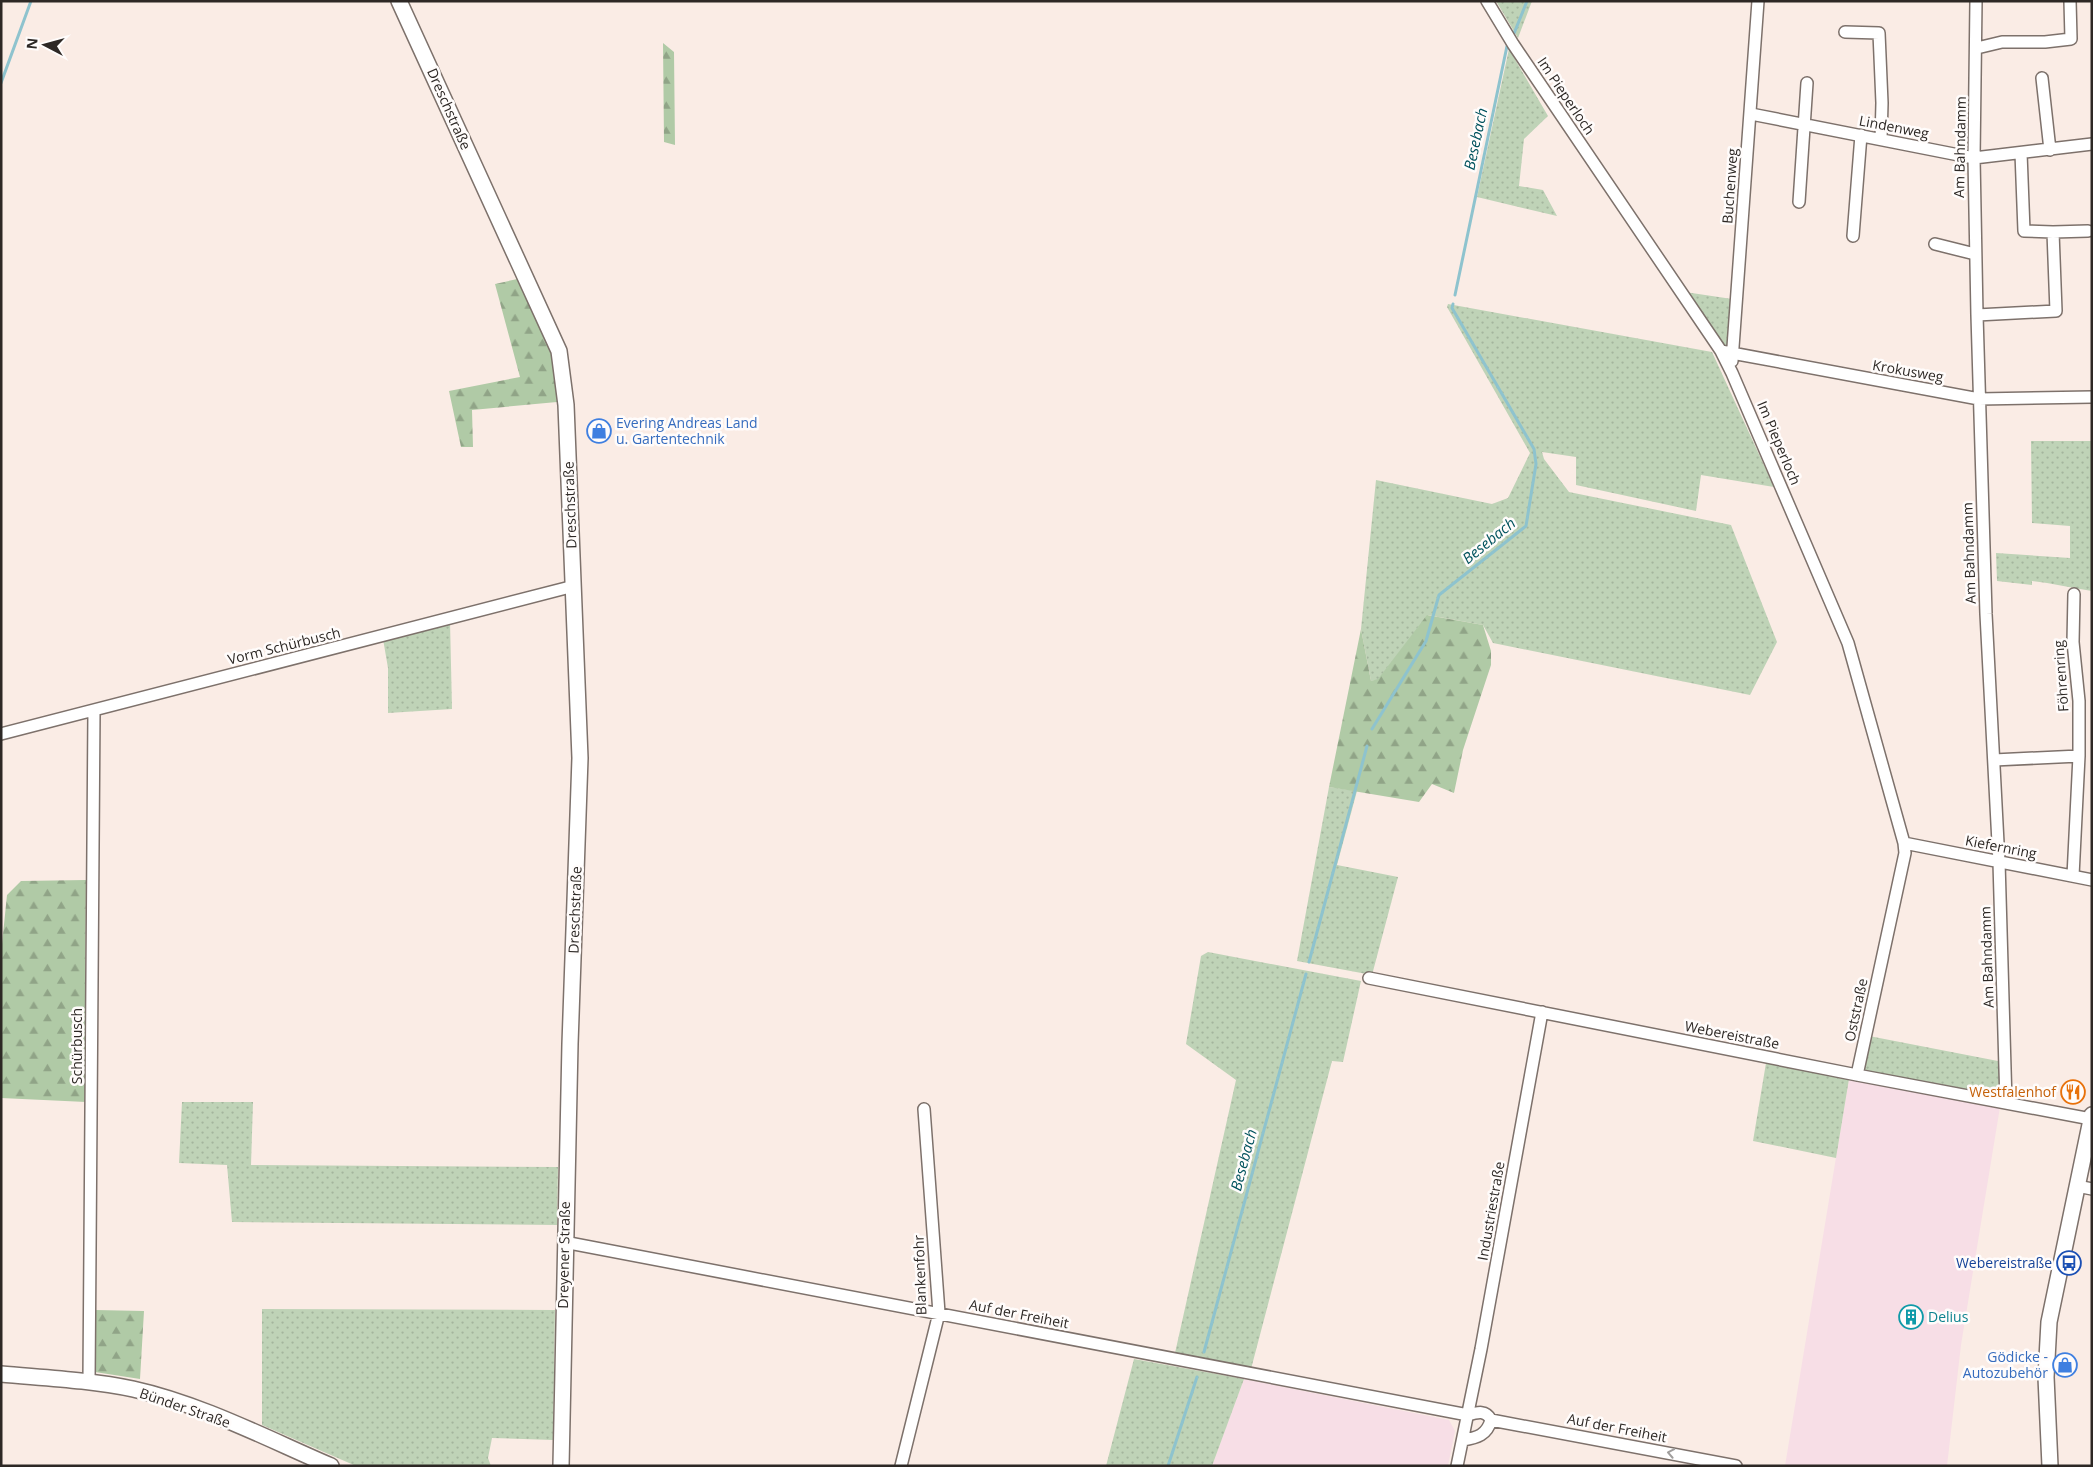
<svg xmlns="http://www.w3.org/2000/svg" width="2093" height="1467" viewBox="0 0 2093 1467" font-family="'Open Sans',sans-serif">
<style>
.industrial{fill:#f7dee6}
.grass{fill:url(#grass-dots)}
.forest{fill:url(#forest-firs)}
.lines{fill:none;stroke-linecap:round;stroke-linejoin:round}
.stream{stroke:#8ec3ce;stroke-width:3}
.street-casing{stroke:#7d716b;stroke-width:14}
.secondary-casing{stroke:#7d716b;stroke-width:18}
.street{stroke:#fff;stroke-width:11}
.secondary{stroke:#fff;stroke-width:15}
.oneway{stroke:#a09e9d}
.labels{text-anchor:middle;stroke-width:5;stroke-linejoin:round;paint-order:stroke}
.street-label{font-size:14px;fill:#2d2825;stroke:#fffcfb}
.shop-label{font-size:14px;fill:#366cbe;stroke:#fffcfb;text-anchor:start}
.food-label{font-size:14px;fill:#c56008;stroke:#fffcfb;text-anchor:end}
.transit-label{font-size:14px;fill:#164399;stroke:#fffcfb;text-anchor:end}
.culture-label{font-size:14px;fill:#0d838f;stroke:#fffcfb;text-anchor:start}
.water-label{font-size:15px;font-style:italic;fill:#00525d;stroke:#fffcfb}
</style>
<defs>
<pattern id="grass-dots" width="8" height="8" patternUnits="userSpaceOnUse" patternTransform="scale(1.25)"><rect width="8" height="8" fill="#bfd3b7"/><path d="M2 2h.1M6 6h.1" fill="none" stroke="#a4b59d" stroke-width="1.8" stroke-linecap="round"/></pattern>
<pattern id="forest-firs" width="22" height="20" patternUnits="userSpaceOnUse" patternTransform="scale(1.25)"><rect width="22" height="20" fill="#b0caa6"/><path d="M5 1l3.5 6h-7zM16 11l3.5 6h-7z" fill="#90a487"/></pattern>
</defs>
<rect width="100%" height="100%" fill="#faece5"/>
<!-- industrial -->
<path class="industrial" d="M1849,1079L2000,1107L1961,1345L1947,1466H1785Z
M1244,1379L1449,1420L1455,1431L1448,1466H1212Z"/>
<!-- grass -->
<path class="grass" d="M1496,1H1532L1518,38Z
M1509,49L1548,116L1524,139L1519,186L1543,190L1557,216L1477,197Z
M1685,292L1732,299L1728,345L1723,347Z
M1448,304L1712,352L1774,487L1701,475L1696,511L1576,485V457L1542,452L1544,459L1569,492L1731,525L1777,642L1750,695L1493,643L1483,625L1428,615L1378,680L1371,681L1361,629L1376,480L1492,504L1508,498L1530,453L1447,307Z
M2031,441H2092V591C2072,588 2052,583 2032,581V585L1997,581L1996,553L2070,558V526L2032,523Z
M450,621L452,709L388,713V668L383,639Z
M1329,787L1357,791L1337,865L1398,877L1372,975L1297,961Z
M1208,952L1361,981L1343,1062L1332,1061L1251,1369L1175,1353L1236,1080L1186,1044L1201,956Z
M1869,1036L2003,1062L2004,1098L1863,1070Z
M1766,1063L1849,1079L1836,1158L1753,1141Z
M182,1102H253L251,1165L558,1167L557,1225L232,1222L227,1165L179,1163Z
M262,1309L555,1310L553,1440L492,1438L488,1458L491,1466H356L262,1425Z
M1134,1359L1244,1379L1212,1466H1106Z"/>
<!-- forest -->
<path class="forest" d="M663,43L674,52L675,145L664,142Z
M522,278L554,355L557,402L472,410L473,447H461L449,391L520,377L495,284Z
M1427,615L1483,625L1491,651V665L1463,750L1454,793L1432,784L1419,802L1329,787L1361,629L1371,681L1378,679Z
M86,880L85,1011L86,1102L1,1098V954L7,895L21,881Z
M95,1310L144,1311L140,1379L95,1372Z"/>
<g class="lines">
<!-- stream -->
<path class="stream" d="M1513,36L1527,1
M1,83L31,1
M1455,295L1507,46
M1372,729L1426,641L1439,595L1526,526L1536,464L1534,449L1452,308L1453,304
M1309,962L1367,746
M1204,1352L1306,974
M1168,1466L1197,1377"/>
<!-- street casing -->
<g class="street-casing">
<path id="street" d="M1487,1L1513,44L1721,351L1732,373L1848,643L1904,843L1905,853L1857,1075
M1976,1L1974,158L1977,315L1986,614L1999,862L2006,1103
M1845,32L1879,33L1882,103L1881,139
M1977,48L2002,42H2045L2071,39L2070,1
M2042,78L2050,150
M1751,114L1974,158L2092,144
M1799,202L1807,83
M2053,232L2088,231
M1853,236L1861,135
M1935,244L1975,254
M1977,315L2056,311L2053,232L2024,231L2021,153
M1721,351L1979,399L2092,397
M1732,361L1758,1
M1,734L574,586
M1994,760L2079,756
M1904,843L2092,880
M2073,876L2079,756V701L2073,642L2074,594
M1369,978L1857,1075L2091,1119
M2077,1186L2092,1189
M564,1242L1468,1415C1478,1412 1486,1410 1491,1420
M89,1382L94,710
M1491,1420L1736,1466
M1463,1440C1477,1438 1487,1435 1491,1420
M901,1466L939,1313L924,1109
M1457,1466L1481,1349L1542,1012"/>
</g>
<!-- secondary casing -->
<g class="secondary-casing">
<path id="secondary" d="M399,1L559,351L566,405L580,758L570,1044L561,1466
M1,1374C45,1378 90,1380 133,1389C201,1404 268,1439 331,1466
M2050,1466L2046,1377L2049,1322L2092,1115"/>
</g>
<!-- street -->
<use href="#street" class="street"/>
<!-- secondary -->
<use href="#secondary" class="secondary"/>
</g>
<!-- one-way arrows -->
<defs><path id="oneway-chevron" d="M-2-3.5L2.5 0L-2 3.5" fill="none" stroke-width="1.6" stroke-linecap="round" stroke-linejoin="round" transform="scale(1.25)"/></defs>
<use class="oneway" href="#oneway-chevron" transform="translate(1671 1453) rotate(-169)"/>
<!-- icons -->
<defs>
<g id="shop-ring" transform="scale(1.25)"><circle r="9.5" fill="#fffcfb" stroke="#3f7fe0" stroke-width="1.5"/><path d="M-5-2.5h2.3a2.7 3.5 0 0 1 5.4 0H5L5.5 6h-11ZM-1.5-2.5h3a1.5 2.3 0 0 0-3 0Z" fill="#3f7fe0"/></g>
<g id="restaurant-ring" transform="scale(1.25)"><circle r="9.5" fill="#fffcfb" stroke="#e8710a" stroke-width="1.5"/><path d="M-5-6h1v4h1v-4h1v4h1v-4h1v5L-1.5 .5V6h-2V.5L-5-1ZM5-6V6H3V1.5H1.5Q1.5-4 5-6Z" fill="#e8710a"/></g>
<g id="bus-ring" transform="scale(1.25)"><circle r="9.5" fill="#fffcfb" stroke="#1a4fb4" stroke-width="1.5"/><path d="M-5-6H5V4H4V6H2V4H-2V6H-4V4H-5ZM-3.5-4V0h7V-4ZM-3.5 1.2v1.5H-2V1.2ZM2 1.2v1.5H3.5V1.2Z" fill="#1a4fb4"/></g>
<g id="building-ring" transform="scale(1.25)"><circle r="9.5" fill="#fffcfb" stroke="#0f9aa8" stroke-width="1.5"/><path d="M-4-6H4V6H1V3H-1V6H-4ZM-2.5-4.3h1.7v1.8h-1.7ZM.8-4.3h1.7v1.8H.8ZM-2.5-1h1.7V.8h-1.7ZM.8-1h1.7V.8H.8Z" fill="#0f9aa8"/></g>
</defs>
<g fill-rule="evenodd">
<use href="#shop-ring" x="599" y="431"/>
<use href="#restaurant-ring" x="2073" y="1092"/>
<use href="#bus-ring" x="2069" y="1263"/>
<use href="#building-ring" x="1911" y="1317"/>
<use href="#shop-ring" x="2065" y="1365"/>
</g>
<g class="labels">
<!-- street labels -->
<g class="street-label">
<text transform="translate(1566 96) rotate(56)" y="5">Im Pieperloch</text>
<text transform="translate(449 109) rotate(66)" y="5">Dreschstraße</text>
<text transform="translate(1894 127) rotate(11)" y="5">Lindenweg</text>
<text transform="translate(1960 147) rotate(-89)" y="5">Am Bahndamm</text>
<text transform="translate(1730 186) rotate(-86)" y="5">Buchenweg</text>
<text transform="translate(1908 371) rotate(10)" y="5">Krokusweg</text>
<text transform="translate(1779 443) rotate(67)" y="5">Im Pieperloch</text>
<text transform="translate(570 505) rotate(-92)" y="5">Dreschstraße</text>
<text transform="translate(1969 553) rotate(-92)" y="5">Am Bahndamm</text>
<text transform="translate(284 646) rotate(-14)" y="5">Vorm Schürbusch</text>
<text transform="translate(2061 676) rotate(-94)" y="5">Föhrenring</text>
<text transform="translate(2001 847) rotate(11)" y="5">Kiefernring</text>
<text transform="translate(575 910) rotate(-88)" y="5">Dreschstraße</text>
<text transform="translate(1987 957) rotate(-92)" y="5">Am Bahndamm</text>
<text transform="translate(1856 1010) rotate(-78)" y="5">Oststraße</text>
<text transform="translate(1732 1035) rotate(11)" y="5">Webereistraße</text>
<text transform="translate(77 1046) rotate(-90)" y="5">Schürbusch</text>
<text transform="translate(1491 1211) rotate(-80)" y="5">Industriestraße</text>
<text transform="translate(564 1255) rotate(-89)" y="5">Dreyener Straße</text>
<text transform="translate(920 1275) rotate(-92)" y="5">Blankenfohr</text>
<text transform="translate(1019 1314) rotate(11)" y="5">Auf der Freiheit</text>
<text transform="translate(185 1408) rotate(19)" y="5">Bünder Straße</text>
<text transform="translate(1617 1428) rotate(11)" y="5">Auf der Freiheit</text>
</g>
<!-- shop labels -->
<g class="shop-label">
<text x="616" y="428">Evering Andreas Land<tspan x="616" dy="16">u. Gartentechnik</tspan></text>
<text x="2048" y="1362" text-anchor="end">Gödicke -<tspan x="2048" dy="16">Autozubehör</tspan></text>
</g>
<!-- food labels -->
<g class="food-label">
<text x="2056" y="1097">Westfalenhof</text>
</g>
<!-- transit labels -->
<g class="transit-label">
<text x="2052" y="1268">Webereistraße</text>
</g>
<!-- culture labels -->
<g class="culture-label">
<text x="1928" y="1322">Delius</text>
</g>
<!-- water labels -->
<g class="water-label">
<text transform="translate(1476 139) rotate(-78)" y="5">Besebach</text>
<text transform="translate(1489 541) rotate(-39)" y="5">Besebach</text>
<text transform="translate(1244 1160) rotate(-75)" y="5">Besebach</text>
</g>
</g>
<!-- border -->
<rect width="2093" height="1467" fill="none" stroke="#2d2825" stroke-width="5"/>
<!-- north arrow -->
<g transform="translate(45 45) rotate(276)" stroke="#fffcfb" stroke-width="4" paint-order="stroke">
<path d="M0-4L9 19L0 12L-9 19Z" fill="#2d2825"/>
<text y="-8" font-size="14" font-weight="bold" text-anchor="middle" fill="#2d2825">N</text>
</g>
</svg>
